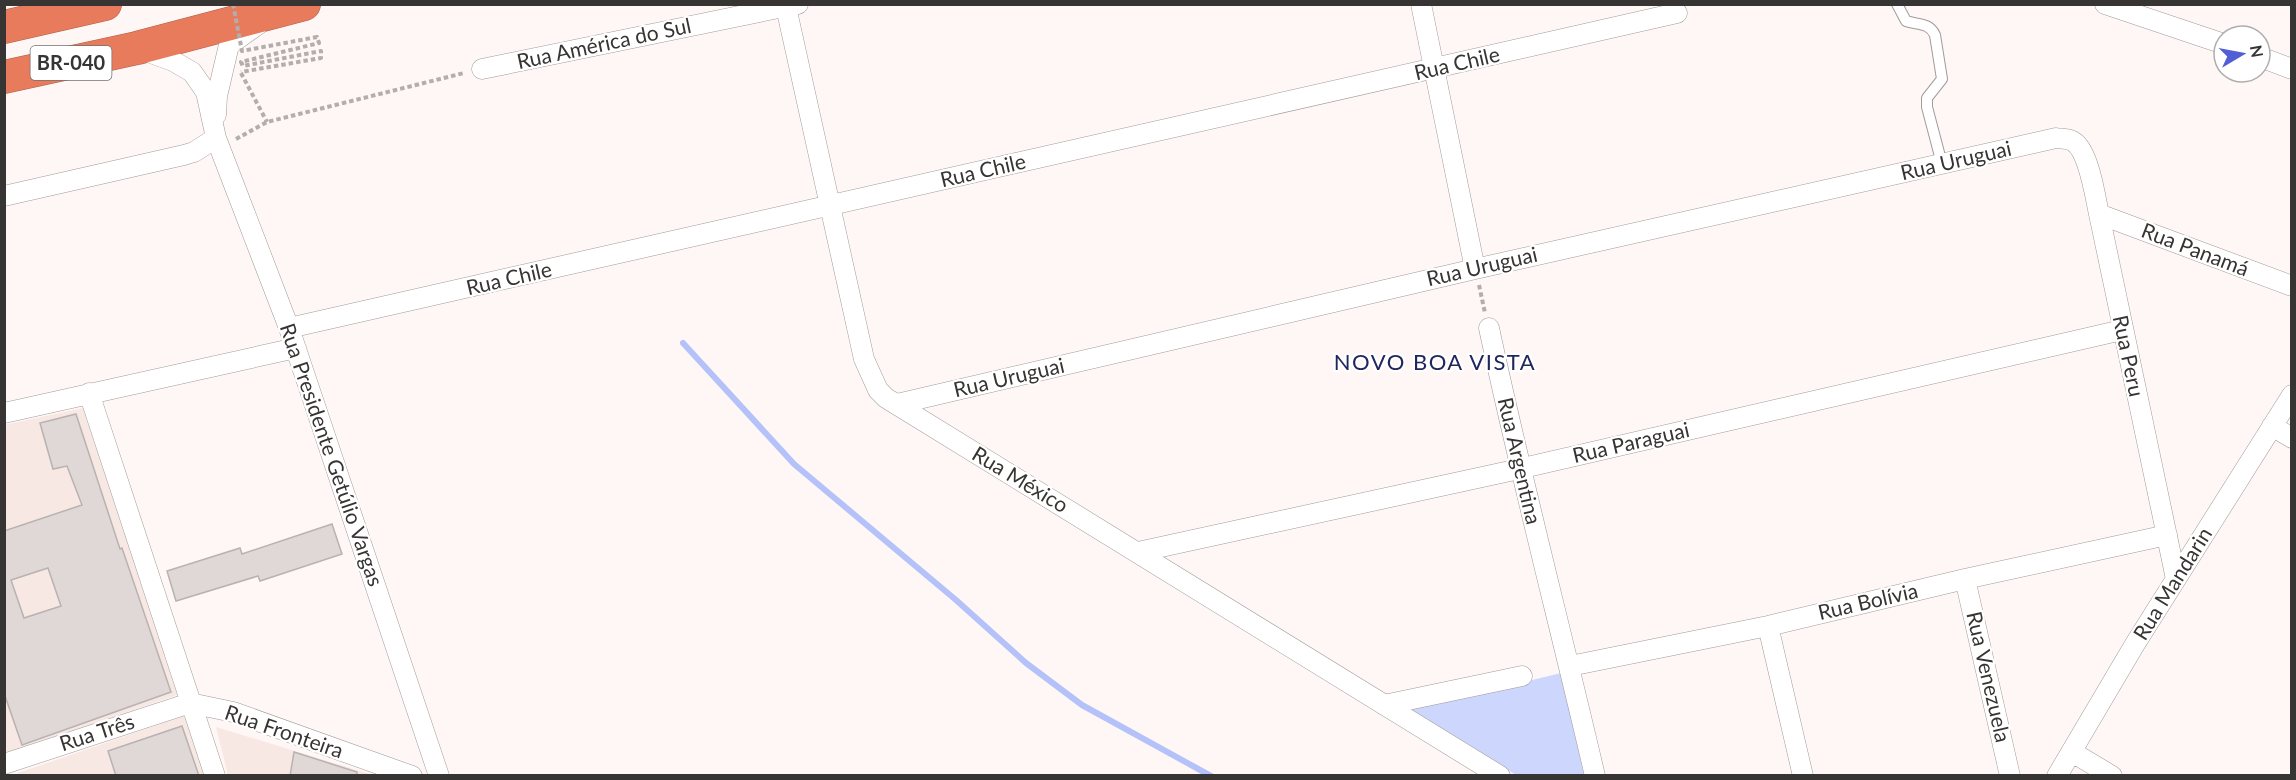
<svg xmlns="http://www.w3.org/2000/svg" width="2296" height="780" viewBox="0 0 2296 780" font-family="Lato,sans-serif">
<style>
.built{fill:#f7e8e3}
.green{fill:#cdd6fd}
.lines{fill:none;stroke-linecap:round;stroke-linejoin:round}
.stream{stroke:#b4c2f9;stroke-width:6}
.building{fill:#dfd8d6;stroke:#b8b2b0;stroke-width:1.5;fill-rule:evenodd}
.service-casing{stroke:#a19b99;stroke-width:12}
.minor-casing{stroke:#a19b99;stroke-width:21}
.motorway-casing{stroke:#a9624d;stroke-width:34}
.path{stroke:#b3aeac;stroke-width:4;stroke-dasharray:4.5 3;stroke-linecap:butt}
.service{stroke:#fff;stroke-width:10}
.minor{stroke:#fff;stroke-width:20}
.motorway{stroke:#e77b5b;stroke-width:33}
.path-bridge{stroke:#b3aeac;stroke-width:4;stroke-dasharray:4.5 3;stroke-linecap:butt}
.labels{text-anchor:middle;stroke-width:4.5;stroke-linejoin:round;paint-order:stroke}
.shield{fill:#fff;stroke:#737271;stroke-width:1.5}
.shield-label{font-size:20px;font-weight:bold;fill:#373534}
.street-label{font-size:21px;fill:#373534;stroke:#fff}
.neighbourhood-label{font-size:22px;letter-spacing:1.5px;fill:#20265e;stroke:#fff}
</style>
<rect width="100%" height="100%" fill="#fef7f5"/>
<!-- built -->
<path class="built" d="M83,408L177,695L5,754L4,425Z
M184,716L205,775L19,776L18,773Z
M216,727L373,775H228Z"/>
<!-- green -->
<path class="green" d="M1561,673L1584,775H1516L1411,709Z"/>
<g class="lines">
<!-- stream -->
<path class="stream" d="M683,343L794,464L956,600L1026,663L1082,705L1211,776"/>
</g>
<!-- building -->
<path class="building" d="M76,414L120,549L122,548L171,692L22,745L4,693V531L82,505L67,466L53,469L40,423ZM48,568L61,606L24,618L11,580Z
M332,524L342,554L260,581L258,576L176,601L167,571L240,548L242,554Z
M182,726L199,776H116L108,751Z
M294,752L357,772V776H290Z"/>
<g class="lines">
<!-- service casing -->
<g class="service-casing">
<path id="service" d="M1897,4L1906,21C1917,25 1929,22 1935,35L1942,79L1927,98V107L1942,164"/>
</g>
<!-- minor casing -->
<g class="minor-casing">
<path id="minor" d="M1421,4L1475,269
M2105,4L2224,44
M786,7L864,359L878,390L886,398L1500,776
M140,49L173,61L192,72L206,92L216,138L289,328L439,776
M2260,57L2292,69
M482,69L798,4
M216,115L217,96L229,45L260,23
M4,196L184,155L194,152L216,138
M2099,214L2292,286
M289,328L1677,13
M1489,328C1521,478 1560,626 1595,776
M89,393L215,776
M897,404L1475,269L2056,138C2062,139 2069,138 2074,142C2089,152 2095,196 2099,214L2176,579
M4,413L296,348
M2272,426L2292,438
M1138,552L1519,469L2122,330
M1965,579L2010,776
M1768,626L1803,776
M1570,666L1768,626L1965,579L2167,535
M1384,705L1522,676
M2072,752L2112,776
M4,764L190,703L233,712L412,776
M2057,776L2135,644L2292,395"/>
</g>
<!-- motorway casing -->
<g class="motorway-casing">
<path id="motorway" d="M4,27L105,4
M4,77L137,48L304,4"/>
</g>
<!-- path -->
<path class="path" d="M241,73L267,122
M236,139L267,122L464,73
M1479,285L1485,313"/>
<!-- service -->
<use href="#service" class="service"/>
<!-- minor -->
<use href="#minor" class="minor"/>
<!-- motorway -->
<use href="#motorway" class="motorway"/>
<!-- path-bridge -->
<path class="path-bridge" d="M233,4L242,51L317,37L319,43L241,62L243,66L321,51V58L241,72"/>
</g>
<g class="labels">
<!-- shield labels -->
<rect class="shield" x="30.5" y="46" width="81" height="34" rx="4.5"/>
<g class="shield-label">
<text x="71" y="70">BR-040</text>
</g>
<!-- street labels -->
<g class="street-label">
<text transform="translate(604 44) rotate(-12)" y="7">Rua América do Sul</text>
<text transform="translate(1457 64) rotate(-13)" y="7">Rua Chile</text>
<text transform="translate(1956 161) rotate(-13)" y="7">Rua Uruguai</text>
<text transform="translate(983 171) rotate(-13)" y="7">Rua Chile</text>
<text transform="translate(2195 250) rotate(21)" y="7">Rua Panamá</text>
<text transform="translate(1482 267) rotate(-13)" y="7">Rua Uruguai</text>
<text transform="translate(509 279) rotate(-13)" y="7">Rua Chile</text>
<text transform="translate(2128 356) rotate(78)" y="7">Rua Peru</text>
<text transform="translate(1009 378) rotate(-13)" y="7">Rua Uruguai</text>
<text transform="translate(1631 443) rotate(-13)" y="7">Rua Paraguai</text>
<text transform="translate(331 455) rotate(71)" y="7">Rua Presidente Getúlio Vargas</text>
<text transform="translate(1519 461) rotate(77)" y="7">Rua Argentina</text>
<text transform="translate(1020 480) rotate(31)" y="7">Rua México</text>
<text transform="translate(2173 584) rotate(-58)" y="7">Rua Mandarin</text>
<text transform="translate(1868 602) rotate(-13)" y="7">Rua Bolívia</text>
<text transform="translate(1988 677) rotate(77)" y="7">Rua Venezuela</text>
<text transform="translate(284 732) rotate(19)" y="7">Rua Fronteira</text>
<text transform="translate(97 733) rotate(-18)" y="7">Rua Três</text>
</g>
<!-- neighbourhood labels -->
<g class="neighbourhood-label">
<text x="1435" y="370">NOVO BOA VISTA</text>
</g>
</g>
<!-- border -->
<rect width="2296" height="780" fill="none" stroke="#373534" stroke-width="12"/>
<!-- north arrow -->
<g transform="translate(2242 54) rotate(80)"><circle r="28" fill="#ffffff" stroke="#afaeae" stroke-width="1.5"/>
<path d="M0-4.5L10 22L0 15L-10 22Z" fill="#525ed4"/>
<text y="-9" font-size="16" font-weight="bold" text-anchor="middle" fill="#373534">N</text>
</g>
</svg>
